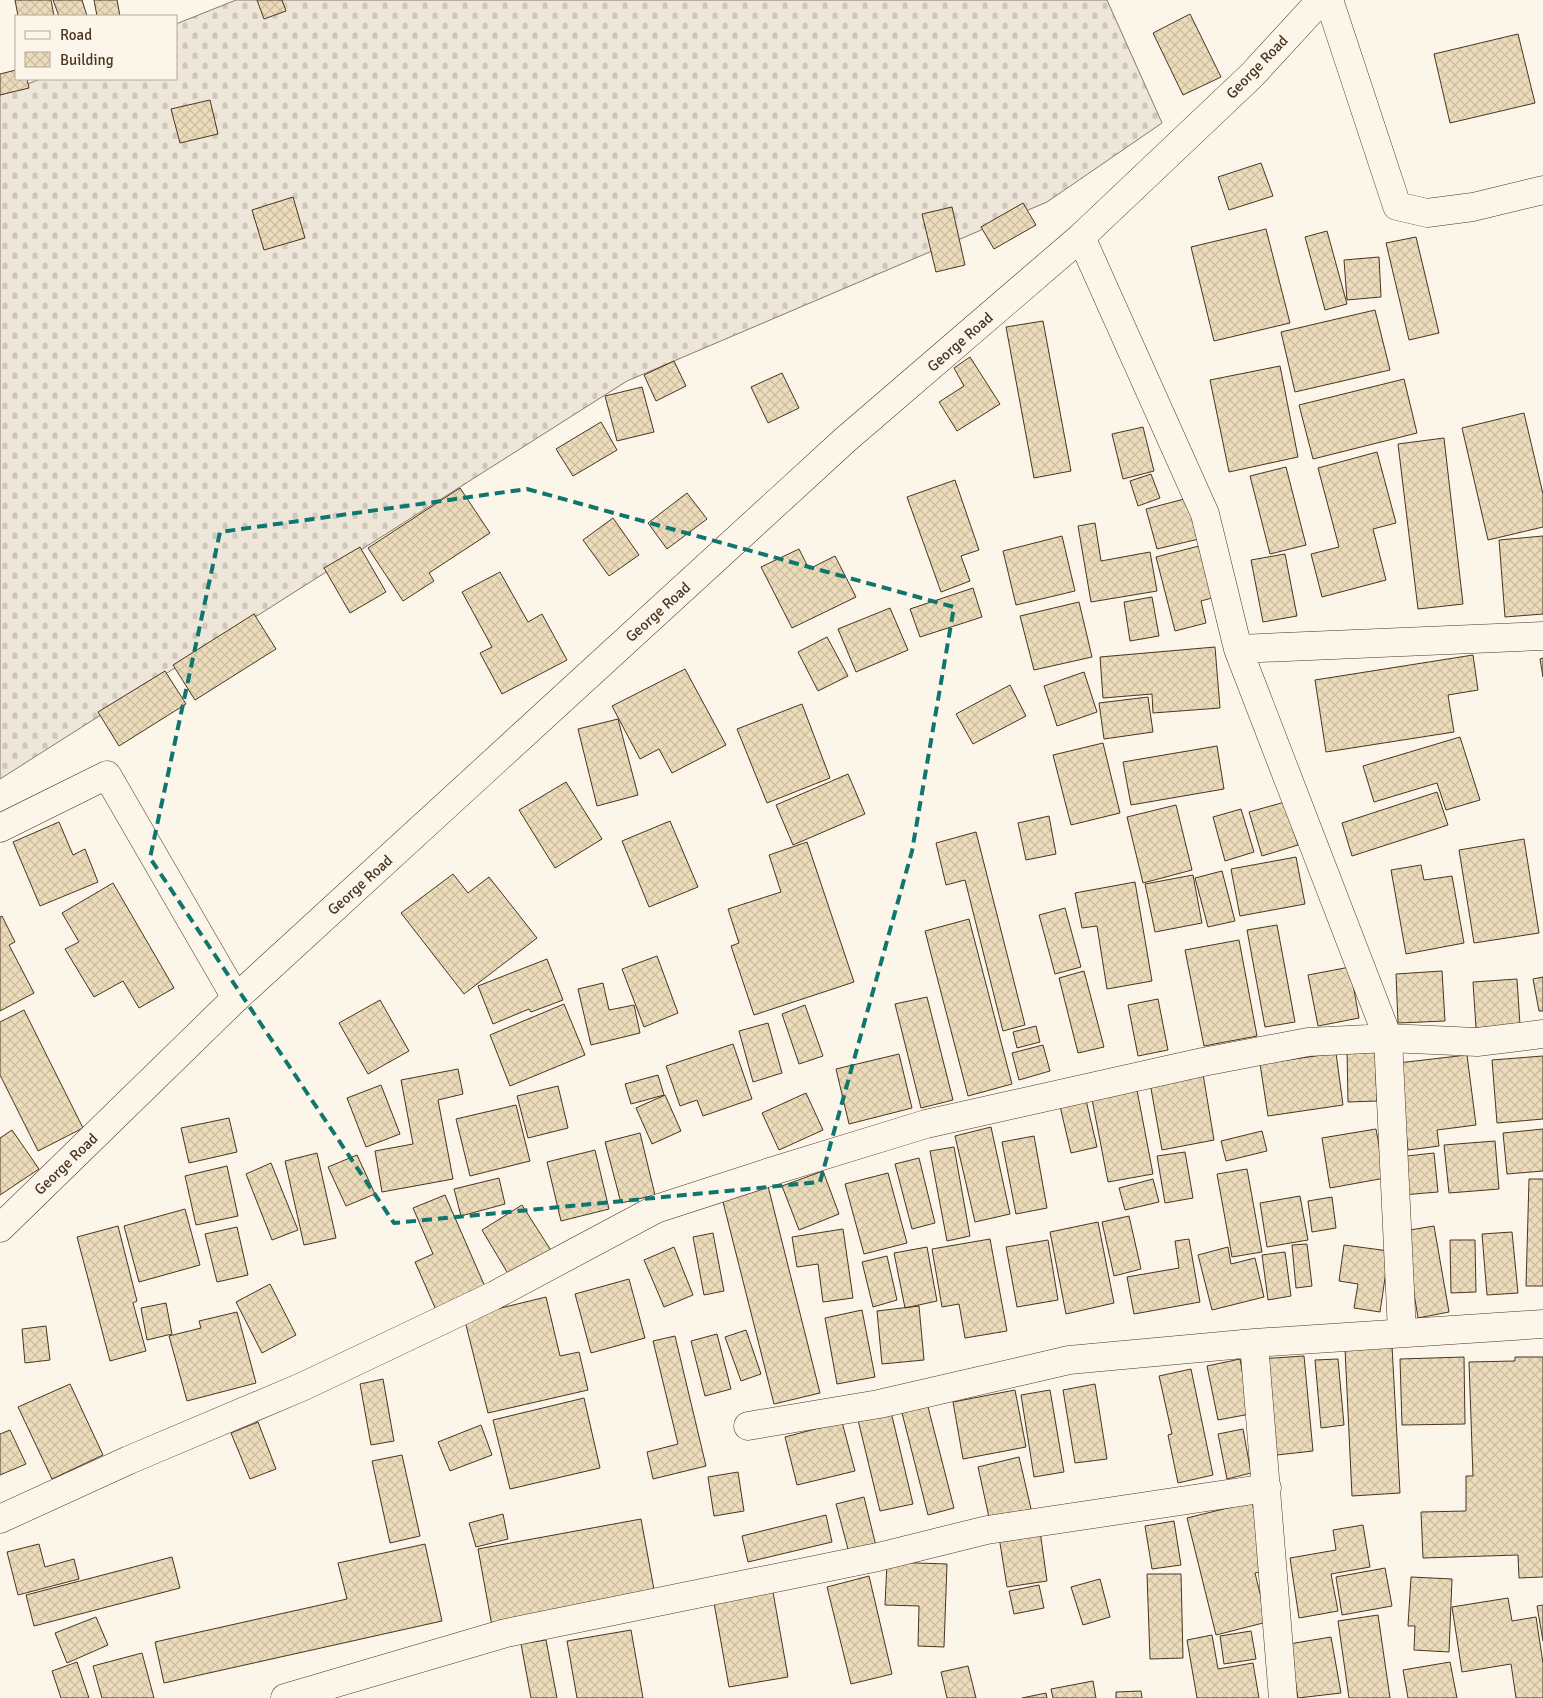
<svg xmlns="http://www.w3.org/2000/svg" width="1543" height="1698" viewBox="0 0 1543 1698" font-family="Signika,sans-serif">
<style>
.cemetery{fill:url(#cemetery-stones);stroke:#887966}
.building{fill:url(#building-cross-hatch);stroke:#4a3520}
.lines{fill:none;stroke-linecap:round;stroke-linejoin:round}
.minor-casing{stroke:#4a3520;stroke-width:29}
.secondary-casing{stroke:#4a3520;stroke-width:29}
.minor{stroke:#fbf6e9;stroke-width:28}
.secondary{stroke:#fbf6e9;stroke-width:28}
.marked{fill:none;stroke:#0f766e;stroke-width:4;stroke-dasharray:10 6;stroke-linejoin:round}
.labels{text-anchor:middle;stroke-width:4;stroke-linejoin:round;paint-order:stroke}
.street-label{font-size:15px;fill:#4a3520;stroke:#fbf6e9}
</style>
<defs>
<pattern id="cemetery-stones" width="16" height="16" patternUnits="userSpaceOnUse" patternTransform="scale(1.25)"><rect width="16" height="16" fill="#ede6d9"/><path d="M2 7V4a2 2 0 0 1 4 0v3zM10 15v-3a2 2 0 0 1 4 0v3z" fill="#cdc6ba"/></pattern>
<pattern id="building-cross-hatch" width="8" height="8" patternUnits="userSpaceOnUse" patternTransform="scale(1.25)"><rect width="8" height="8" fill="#ecdcbc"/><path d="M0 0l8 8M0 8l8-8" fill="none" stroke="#ccbda1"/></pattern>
</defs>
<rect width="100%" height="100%" fill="#fbf6e9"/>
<!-- cemetery -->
<path class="cemetery" d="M236,0H1107L1162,123L1047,202L627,381L0,779V95L40,79H176V24Z"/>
<!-- building -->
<path class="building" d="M15,0H51L54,16H18Z
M53,0H82L87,16H59Z
M94,0H117L120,16H97Z
M257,0H282L286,11L264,19Z
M1190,14L1221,77L1183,95L1153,33Z
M1518,34L1535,103L1450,123L1434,54Z
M16,70V79H27L29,88L0,95V74Z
M210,100L218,134L180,143L171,109Z
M1261,163L1273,196L1229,210L1218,177Z
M293,197L305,238L264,250L252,210Z
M1023,203L1036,225L994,249L981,227Z
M952,207L965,265L936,272L922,214Z
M1266,229L1290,323L1214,341L1191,247Z
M1327,231L1347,304L1325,310L1305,237Z
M1416,237L1439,333L1409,340L1386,243Z
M1379,257L1381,297L1347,300L1344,260Z
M1375,310L1390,370L1295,392L1281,332Z
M1043,321L1071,471L1034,478L1006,327Z
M970,357L1000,404L957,431L939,402L964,386L954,368Z
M674,361L686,386L656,401L644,375Z
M1280,366L1298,457L1229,472L1210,380Z
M782,373L799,408L768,423L751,387Z
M1404,379L1417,433L1313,459L1299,405Z
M642,387L654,432L617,441L605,396Z
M1524,413L1543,494V527L1488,540L1462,428Z
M601,422L617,450L573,476L556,449Z
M1143,427L1154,471L1123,479L1112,434Z
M1444,438L1463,604L1418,609L1398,444Z
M1377,452L1396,523L1373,529L1386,580L1322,597L1311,554L1339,547L1318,468Z
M1286,467L1306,545L1270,554L1250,476Z
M1151,474L1160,498L1138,506L1130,481Z
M955,480L979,550L961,556L970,581L941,592L907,497Z
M460,488L490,533L429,573L434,581L403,601L368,548Z
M687,493L707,519L667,549L648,523Z
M1192,497L1203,538L1157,549L1146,509Z
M613,518L639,555L609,576L583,540Z
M1095,523L1101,561L1150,552L1157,591L1091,602L1078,526Z
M1062,536L1075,591L1016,605L1003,551Z
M1543,536V614L1505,617L1499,540Z
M1199,546L1212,598L1201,601L1206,623L1175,631L1156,557Z
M360,547L386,592L350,613L324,568Z
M799,549L809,569L835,556L856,597L792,628L761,567Z
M1285,554L1297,616L1263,622L1251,560Z
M500,572L528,622L542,614L567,660L502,694L480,653L492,647L462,592Z
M973,588L982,617L920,637L910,609Z
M1152,597L1159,636L1130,641L1124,602Z
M1079,602L1092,657L1034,670L1020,616Z
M890,608L908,650L856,672L838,629Z
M254,614L276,649L195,700L173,665Z
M827,637L848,676L818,691L798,652Z
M1215,647L1220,708L1153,713L1152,694L1103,698L1100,657Z
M1473,655L1478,690L1448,695L1454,732L1326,752L1315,680Z
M1543,658V677L1540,659Z
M685,669L726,745L672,773L659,749L640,759L612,706Z
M165,671L186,704L119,746L98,712Z
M1084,672L1097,712L1057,726L1044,686Z
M1010,685L1026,716L973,744L956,714Z
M1148,697L1153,732L1104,739L1099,703Z
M802,704L830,778L767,803L737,729Z
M618,719L638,795L597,806L578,729Z
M1460,737L1480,800L1446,810L1437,783L1374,802L1363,766Z
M1103,743L1120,813L1071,825L1053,755Z
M1217,746L1224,789L1131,805L1123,762Z
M848,774L865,814L793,845L776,805Z
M566,782L602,839L555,868L519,810Z
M1437,792L1448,825L1352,856L1342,823Z
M1285,802L1298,845L1262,856L1249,812Z
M1176,805L1192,870L1143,883L1127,817Z
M1241,809L1254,852L1225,861L1213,817Z
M1049,816L1056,854L1026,860L1018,823Z
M670,821L698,887L649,907L622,841Z
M59,822L73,855L85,849L98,882L40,906L13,842Z
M976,832L1025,1025L1003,1031L965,880L946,885L936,843Z
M1524,839L1539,933L1474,943L1459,850Z
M807,842L854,982L754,1015L731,946L739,943L728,909L781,892L769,855Z
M1296,857L1305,904L1240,916L1231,869Z
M1421,865L1424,880L1452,876L1464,943L1406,954L1391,870Z
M1222,871L1235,921L1208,927L1195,878Z
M453,874L468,893L489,877L537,938L464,994L401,913Z
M1193,875L1202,923L1155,932L1145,884Z
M1135,882L1152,981L1107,989L1097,926L1082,928L1075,893Z
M113,883L174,988L139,1008L123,981L94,997L65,949L79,942L62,913Z
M1065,908L1081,967L1055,974L1039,915Z
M2,916L15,942L9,945L34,993L0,1011V917Z
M969,919L1012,1084L968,1096L925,931Z
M1277,925L1295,1022L1265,1027L1247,930Z
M1239,940L1257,1036L1204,1046L1185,950Z
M657,956L678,1013L644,1027L622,969Z
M547,959L563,1000L531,1012L529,1009L493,1024L478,986Z
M1350,967L1359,1018L1318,1026L1308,975Z
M1084,971L1104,1047L1078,1053L1059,978Z
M1442,971L1445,1021L1398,1023L1396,974Z
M1543,977V1011H1539L1533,979Z
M1517,979L1520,1025L1476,1028L1473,982Z
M603,983L609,1010L634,1005L640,1033L591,1045L578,989Z
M927,997L953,1100L921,1108L895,1004Z
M1158,999L1168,1050L1138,1056L1128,1005Z
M380,1000L409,1051L368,1074L339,1023Z
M564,1004L585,1055L510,1086L490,1035Z
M805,1005L823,1056L799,1064L782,1014Z
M24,1010L83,1128L38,1151L0,1075V1022Z
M768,1023L782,1073L753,1082L739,1031Z
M1036,1026L1040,1042L1017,1048L1013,1032Z
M733,1044L752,1099L703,1116L697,1100L680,1106L666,1066Z
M1043,1045L1050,1071L1019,1080L1012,1053Z
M1375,1049L1377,1101L1348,1102L1347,1050Z
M1336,1053L1343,1105L1268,1116L1260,1064Z
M899,1054L912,1108L849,1124L836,1069Z
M1467,1055L1476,1125L1437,1130L1439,1146L1408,1150L1398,1063Z
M1543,1056V1119L1497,1123L1492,1060Z
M458,1069L463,1094L438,1100L453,1179L382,1192L375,1151L413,1144L401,1080Z
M1203,1074L1214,1140L1162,1150L1150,1083Z
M658,1075L664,1095L631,1104L625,1084Z
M381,1085L400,1134L366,1147L347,1098Z
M1136,1085L1153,1174L1108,1182L1091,1094Z
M558,1086L568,1128L528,1138L517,1096Z
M806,1093L823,1130L779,1150L762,1113Z
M665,1095L681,1131L652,1144L636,1108Z
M1085,1096L1097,1147L1071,1153L1059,1102Z
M516,1105L530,1161L470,1176L456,1119Z
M229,1118L237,1152L189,1163L181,1128Z
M991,1127L1010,1214L975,1222L955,1136Z
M1376,1129L1385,1178L1330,1188L1322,1138Z
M1543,1129V1171L1507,1174L1503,1133Z
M12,1130L39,1169L0,1195V1138Z
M1262,1131L1267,1151L1226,1161L1221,1141Z
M640,1133L655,1195L621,1203L605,1142Z
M1034,1136L1047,1208L1016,1214L1002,1142Z
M1495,1141L1499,1189L1449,1193L1444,1145Z
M954,1147L970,1236L947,1241L930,1151Z
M595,1150L609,1209L561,1221L547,1162Z
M1185,1152L1193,1198L1165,1203L1157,1156Z
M317,1153L336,1238L304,1245L285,1161Z
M1434,1153L1438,1192L1402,1195L1398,1157Z
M357,1155L375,1194L346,1206L328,1167Z
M919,1158L935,1223L912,1229L895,1164Z
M271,1163L298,1230L272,1240L246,1174Z
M227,1166L238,1216L196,1225L185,1176Z
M1247,1169L1262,1252L1232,1257L1217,1174Z
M823,1171L839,1214L799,1230L782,1186Z
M888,1173L907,1243L864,1254L845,1184Z
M499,1178L505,1204L461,1216L454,1189Z
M1153,1179L1159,1202L1125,1210L1119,1188Z
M1529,1179H1543V1286H1526Z
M768,1186L820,1393L774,1404L722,1198Z
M445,1195L486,1289L436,1310L415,1262L433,1254L413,1208Z
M1300,1196L1308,1240L1267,1247L1260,1203Z
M1332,1197L1336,1228L1312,1232L1308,1201Z
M522,1205L552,1252L510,1277L482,1230Z
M185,1209L200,1265L139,1282L124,1226Z
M1129,1216L1141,1269L1114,1276L1102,1222Z
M1098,1222L1114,1303L1066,1314L1050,1232Z
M118,1226L137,1301L133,1303L146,1351L110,1361L77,1237Z
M1434,1226L1449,1312L1418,1318L1404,1231Z
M237,1227L248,1275L217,1282L205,1234Z
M843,1229L853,1298L823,1302L818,1264L797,1267L792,1237Z
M1512,1232L1518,1293L1487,1295L1482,1234Z
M713,1233L724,1291L704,1295L693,1237Z
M990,1239L1007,1331L965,1338L959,1304L942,1307L932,1249Z
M1189,1239L1200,1302L1134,1314L1127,1277L1179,1268L1175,1241Z
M1048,1240L1058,1300L1017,1307L1006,1247Z
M1450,1240H1475L1476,1292L1451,1293Z
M1307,1244L1312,1286L1296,1288L1292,1245Z
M1344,1245L1389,1251L1380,1312L1354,1308L1358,1284L1339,1281Z
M674,1247L693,1295L664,1307L644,1260Z
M927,1247L937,1301L905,1308L894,1253Z
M1228,1247L1231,1264L1255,1258L1264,1297L1212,1310L1198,1255Z
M1285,1252L1291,1296L1268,1300L1262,1255Z
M887,1256L897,1300L873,1307L862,1262Z
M629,1279L645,1338L591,1353L575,1294Z
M270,1284L296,1335L262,1353L236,1302Z
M546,1297L560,1356L579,1352L588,1390L488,1413L464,1317Z
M166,1303L172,1334L147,1340L141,1308Z
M919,1306L924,1360L882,1364L877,1311Z
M862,1310L875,1377L837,1384L825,1318Z
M237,1312L256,1383L187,1401L169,1336L201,1328L199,1321Z
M46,1326L50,1360L25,1363L22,1329Z
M746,1330L761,1374L741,1381L725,1337Z
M717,1334L731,1389L705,1396L691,1341Z
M675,1336L706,1466L653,1479L647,1452L678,1444L653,1341Z
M1392,1346L1400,1493L1352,1496L1345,1349Z
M1304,1356L1313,1451L1268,1456L1259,1359Z
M1464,1357L1465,1424L1402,1425L1400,1359Z
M1515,1357H1543V1577L1519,1578L1518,1555L1423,1558L1421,1512L1466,1511V1476H1473L1469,1362L1515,1361Z
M1240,1359L1250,1414L1218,1420L1207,1366Z
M1338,1359L1344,1425L1321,1428L1315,1360Z
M1191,1369L1213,1475L1178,1483L1168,1435L1172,1434L1159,1376Z
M383,1379L394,1441L371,1445L360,1384Z
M70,1384L103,1455L52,1479L18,1407Z
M1095,1384L1107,1459L1075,1463L1063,1390Z
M1015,1390L1026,1447L963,1459L953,1402Z
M1050,1390L1064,1472L1034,1477L1021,1395Z
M584,1398L600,1468L510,1489L493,1420Z
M927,1403L954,1508L928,1515L901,1409Z
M891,1412L913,1504L880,1511L858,1420Z
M258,1422L276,1469L250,1479L231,1433Z
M842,1422L855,1471L797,1485L785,1437Z
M481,1425L492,1455L450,1471L438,1442Z
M1243,1429L1251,1473L1227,1479L1218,1434Z
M10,1430L26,1464L0,1475V1434Z
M402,1455L420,1536L390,1543L372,1461Z
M1019,1457L1032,1513L990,1522L978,1467Z
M738,1472L744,1511L714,1516L708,1477Z
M864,1497L876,1546L849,1553L836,1504Z
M1252,1502L1268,1570L1255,1573L1267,1622L1216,1635L1187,1518Z
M503,1514L508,1539L476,1547L469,1523Z
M826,1515L832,1542L748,1562L742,1536Z
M641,1519L655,1595L492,1626L478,1549Z
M1174,1521L1181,1565L1152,1569L1145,1526Z
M1363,1525L1370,1567L1331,1574L1338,1611L1299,1618L1290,1558L1336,1550L1333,1530Z
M1040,1531L1047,1581L1007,1587L999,1537Z
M39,1544L45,1567L74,1559L79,1579L18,1595L7,1552Z
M425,1544L442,1621L164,1683L155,1642L347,1599L338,1563Z
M172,1557L180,1588L34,1626L26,1595Z
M887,1562L947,1564L944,1647L918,1646L919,1606L885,1605Z
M1385,1568L1392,1606L1342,1615L1336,1577Z
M1147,1574H1181L1183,1658L1150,1659Z
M869,1576L892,1674L851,1684L827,1587Z
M1411,1577L1452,1579L1449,1652L1414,1650L1415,1626H1408Z
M1100,1579L1110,1617L1083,1625L1071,1587Z
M1039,1585L1044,1608L1014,1614L1009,1591Z
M773,1592L788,1677L729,1687L714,1603Z
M1508,1598L1512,1621L1536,1617L1543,1663V1698H1516L1511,1664L1462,1672L1452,1607Z
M1543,1605V1641L1537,1606Z
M1378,1615L1390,1698H1349L1338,1621Z
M96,1617L108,1645L67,1663L55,1633Z
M631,1630L643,1698H577L567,1641Z
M1251,1631L1256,1659L1224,1664L1220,1636Z
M1212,1635L1218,1669L1253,1663L1259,1698H1197L1187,1640Z
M1331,1637L1341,1693L1298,1698L1289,1644Z
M546,1640L557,1698H531L521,1644Z
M142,1653L154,1698H102L93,1666Z
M77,1662L89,1698H61L52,1671Z
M1450,1662L1457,1698H1408L1403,1670Z
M968,1666L976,1698H947L941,1672Z
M1093,1681L1096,1698H1053L1051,1689Z
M1141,1691L1142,1698H1116V1692Z
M1046,1693L1047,1698H1022Z"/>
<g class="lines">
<!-- minor casing -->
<g class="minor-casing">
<path id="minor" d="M1329,0L1397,206L1427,213L1473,207L1543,190
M1081,237L1205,514L1238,649L1388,1038L1402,1332
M1238,649L1543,636
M0,828L107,775L236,998
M748,1426L879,1404L1069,1360L1254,1343
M0,1519L129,1460L304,1386L495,1295L656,1209L776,1170L926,1124L1203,1062L1308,1042L1388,1038L1477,1042L1543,1034
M285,1698L506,1633L878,1557L987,1530L1267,1488
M1283,1698L1254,1343L1543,1324"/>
</g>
<!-- secondary casing -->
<g class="secondary-casing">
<path id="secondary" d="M0,1228L236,998L845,440L1081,237L1252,75L1321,0"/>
</g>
<!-- minor -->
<use href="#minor" class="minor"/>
<!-- secondary -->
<use href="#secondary" class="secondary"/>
</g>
<!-- marked area -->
<path class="marked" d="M527,489L954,607L912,851L820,1182L394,1223L150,858L220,532Z"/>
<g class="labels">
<!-- street labels -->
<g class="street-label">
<text transform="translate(1257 67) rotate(-46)" y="5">George Road</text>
<text transform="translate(960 342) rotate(-41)" y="5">George Road</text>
<text transform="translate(658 612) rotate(-42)" y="5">George Road</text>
<text transform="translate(360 885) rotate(-42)" y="5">George Road</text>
<text transform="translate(66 1164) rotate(-44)" y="5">George Road</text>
</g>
</g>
<!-- legend -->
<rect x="15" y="15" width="162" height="65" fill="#fbf6e9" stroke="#b4a999"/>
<rect x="25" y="31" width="25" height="8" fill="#fbf6e9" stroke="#b4a999"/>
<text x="60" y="40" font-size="15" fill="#4a3520">Road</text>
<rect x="25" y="52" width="25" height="15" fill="url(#building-cross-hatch)" stroke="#b4a999"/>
<text x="60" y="65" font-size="15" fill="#4a3520">Building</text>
</svg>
